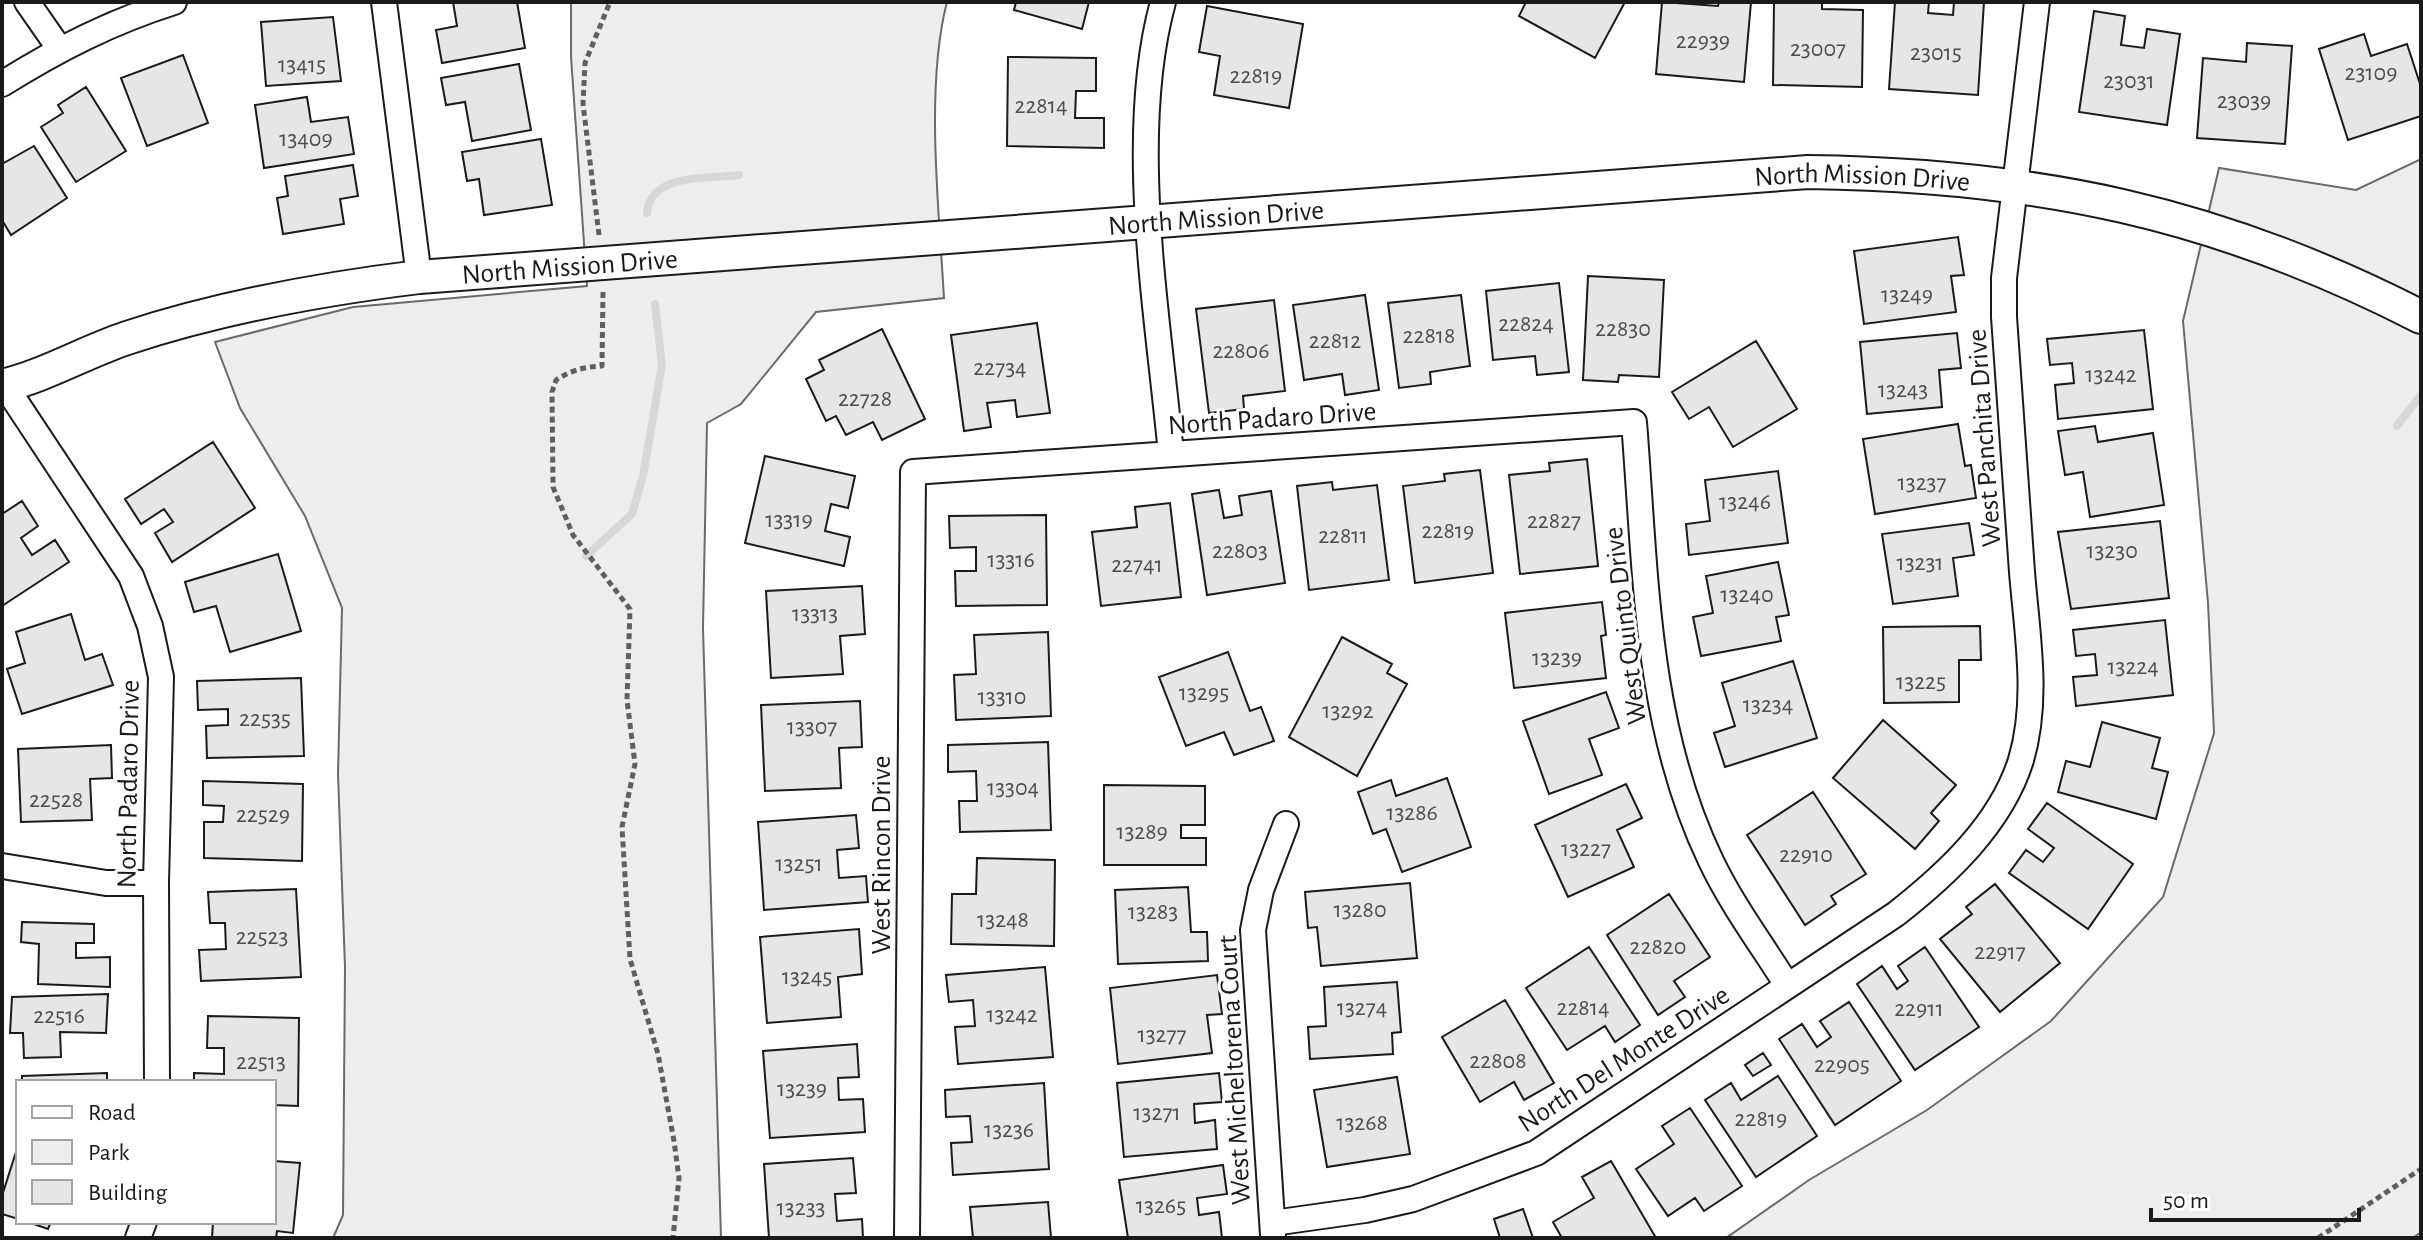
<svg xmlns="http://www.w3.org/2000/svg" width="2423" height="1240" viewBox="0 0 2423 1240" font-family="'Alegreya Sans',sans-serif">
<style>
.green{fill:#ededed;stroke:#6a6a6a;stroke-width:2}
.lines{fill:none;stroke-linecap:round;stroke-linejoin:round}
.stream{stroke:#d7d7d7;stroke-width:8}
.building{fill:#e6e6e6;stroke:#1a1a1a;stroke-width:2}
.minor-casing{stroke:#1a1a1a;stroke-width:28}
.tertiary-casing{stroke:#1a1a1a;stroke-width:36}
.path{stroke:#5f5f5f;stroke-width:5;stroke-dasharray:6 4;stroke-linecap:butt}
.minor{stroke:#fff;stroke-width:24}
.tertiary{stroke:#fff;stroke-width:32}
.labels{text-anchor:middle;stroke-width:6;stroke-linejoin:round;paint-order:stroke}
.number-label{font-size:24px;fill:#4d4d4d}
.street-label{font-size:28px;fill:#1a1a1a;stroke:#fff}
</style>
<rect width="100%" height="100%" fill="#fff"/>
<!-- green -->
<path class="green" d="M571,2H947C925,86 939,210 944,298L816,312L741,404L707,423L703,628L721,1238H333L343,1215L345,967L338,774L342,608L305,516L240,408L215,342L353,307L587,286L571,57Z
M2421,159V1232L2413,1238H1726L1809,1180L1927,1110L2051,1021L2163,897L2214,733L2208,603L2183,321L2219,168L2356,190Z"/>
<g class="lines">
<!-- stream -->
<path class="stream" d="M647,213C650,173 708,179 739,175
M2397,426L2421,395
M586,556L632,514L643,476L662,365L655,304"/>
</g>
<!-- building -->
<path class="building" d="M453,2H517L525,48L442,63L436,30L457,26Z
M1016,2H1089L1082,29L1014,10Z
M1526,2H1625L1595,58L1519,16Z
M1662,2L1718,6L1719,2H1751L1744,82L1656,74Z
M1774,2H1822V9L1863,10L1862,87L1773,85Z
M1895,2H1929L1928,13L1953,15L1954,2H1984L1978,95L1889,89Z
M1207,6L1303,24L1289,108L1214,95L1220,56L1199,52Z
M2094,11L2125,16L2121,45L2144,48L2147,29L2180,34L2167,125L2079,112Z
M333,17L341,81L266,86L261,22Z
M2364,34L2371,56L2407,44L2421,87V116L2348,140L2319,49Z
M2247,43L2292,46L2285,144L2197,138L2203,58L2246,62Z
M183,55L208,123L147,146L121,78Z
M1008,57L1096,58V91H1076L1075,118H1104V148L1007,146Z
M519,64L531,130L472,141L465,102L446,105L441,78Z
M86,87L126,151L76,182L41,127L63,113L58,105Z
M307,97L311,122L348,117L354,154L264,168L255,105Z
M541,139L552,205L484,215L479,179L467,181L462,152Z
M34,146L67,198L11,235L2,220V164Z
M353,165L358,196L340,199L344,224L283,234L277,198L288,196L285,176Z
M1958,237L1964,275L1951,276L1956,312L1864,324L1854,251Z
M1588,276L1664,280L1659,377L1619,375L1618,382L1583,380Z
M1559,283L1569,372L1537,375L1535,356L1493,360L1486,291Z
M1365,295L1379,390L1345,395L1342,374L1304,380L1293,305Z
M1461,295L1470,366L1430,372L1431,384L1399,388L1388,303Z
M1274,300L1285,391L1243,396L1244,409L1209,413L1196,309Z
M1037,323L1050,413L1017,417L1015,400L987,403L991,427L964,431L951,335Z
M882,329L925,419L882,440L873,422L846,435L836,416L826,421L806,379L824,370L819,360Z
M2144,330L2153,409L2058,419L2055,385L2074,383L2072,363L2050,365L2047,339Z
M1957,333L1961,368L1939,370L1942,407L1867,414L1860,342Z
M1756,341L1797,409L1733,447L1709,407L1689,419L1672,392Z
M1958,424L1965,466L1971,465L1976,498L1875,514L1863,439Z
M2095,426L2098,442L2153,433L2164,505L2090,517L2083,472L2065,475L2058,431Z
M213,442L255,508L172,562L155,533L173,522L164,509L141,524L125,499Z
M765,456L855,476L848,508L831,504L825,531L850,537L844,566L745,543Z
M1587,459L1598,566L1520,574L1509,475L1550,471L1549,463Z
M1480,470L1493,573L1415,583L1403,486L1445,481L1444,474Z
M1778,471L1788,543L1689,555L1686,524L1710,521L1705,480Z
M1332,482L1333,490L1377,485L1389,580L1309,590L1297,486Z
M1219,490L1224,518L1242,515L1239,496L1271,491L1285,583L1207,595L1192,494Z
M22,501L38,526L21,538L32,555L55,540L69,562L2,606V514Z
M1170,503L1181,597L1101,606L1092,532L1137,527L1135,507Z
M1046,515L1047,605L956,606L955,571H976V547L950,548L949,516Z
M2160,521L2169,598L2071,609L2058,532Z
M1969,523L1974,555L1953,558L1958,596L1893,604L1882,534Z
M278,554L301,631L230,652L216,606L194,612L185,582Z
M1778,562L1789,615L1776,617L1781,641L1701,656L1693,617L1713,613L1706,576Z
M862,586L865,634L840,636L843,674L771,678L766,591Z
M1602,602L1606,635L1601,636L1606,678L1514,688L1505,613Z
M71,614L85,660L102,654L113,685L22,714L7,669L25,663L16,632Z
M2165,620L2173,695L2076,706L2073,677L2097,675L2095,654L2076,656L2073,630Z
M1980,626L1981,660H1959V702L1884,703L1883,627Z
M1048,632L1051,716L956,720L954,675L976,674L974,635Z
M1342,637L1392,664L1387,673L1407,684L1357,776L1289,737Z
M1228,652L1250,711L1261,707L1274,741L1234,755L1224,732L1186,746L1159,677Z
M1793,661L1817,738L1725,767L1714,733L1735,726L1722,683Z
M301,678L304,756L207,758L206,726L228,725V709L198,710L197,681Z
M1606,692L1619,728L1589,739L1602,775L1549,794L1523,721Z
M860,701L862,747L839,748L841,788L765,791L761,705Z
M1883,720L1956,785L1931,813L1939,821L1915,849L1833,778Z
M2102,722L2160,738L2152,768L2168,772L2156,819L2058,792L2066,761L2090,767Z
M1048,742L1051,830L960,832L959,801H977L976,771L948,772V745Z
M111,745L112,778L90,779L92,820L21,822L18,749Z
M1447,778L1471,847L1402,872L1386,829L1373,834L1358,792L1391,780L1396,796Z
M203,781L303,784L302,861L204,858V822H223L224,806L203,805Z
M1626,784L1642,818L1617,830L1634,867L1568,897L1535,825Z
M1104,785L1205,786V825H1181V838H1206V865H1104Z
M1813,792L1866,874L1831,896L1836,904L1805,925L1747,835Z
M2047,803L2133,864L2088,929L2009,873L2026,850L2043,862L2054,848L2028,829Z
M856,815L859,848L837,850L839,878L866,876L868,902L764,910L758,822Z
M977,858L1055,860L1054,946L951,944L952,894H976Z
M1410,883L1417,958L1321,966L1317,927L1308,928L1305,892Z
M1995,884L2060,963L2000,1012L1940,939L1972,914L1966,907Z
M1188,887L1191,932H1207L1208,961L1118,964L1115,890Z
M296,889L301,977L201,981L199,950L226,949L225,923H210L208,892Z
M1669,894L1710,957L1674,981L1685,997L1658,1015L1607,935Z
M22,922L94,924V943H76V958L110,957V987L38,984L39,944L21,942Z
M859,929L862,974L838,977L841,1017L767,1023L760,937Z
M1589,947L1640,1025L1615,1042L1605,1026L1567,1050L1526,988Z
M1925,947L1979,1027L1915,1070L1857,984L1882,966L1897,989L1908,981L1898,966Z
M1045,967L1053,1057L958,1064L955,1027L975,1026L973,1000L949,1002L946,975Z
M1217,975L1222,1014L1207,1015L1212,1053L1118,1064L1110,988Z
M1397,982L1401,1032L1392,1033L1393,1054L1310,1059L1308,1027L1326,1026L1324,987Z
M108,994L106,1033L60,1032L61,1057L24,1058L23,1033H10L12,997Z
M1505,1000L1554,1083L1524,1100L1514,1082L1480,1102L1442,1037Z
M1849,1002L1901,1081L1835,1125L1779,1039L1802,1024L1817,1047L1831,1037L1820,1021Z
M208,1016L299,1018L298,1106L274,1105V1082H194V1073L224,1074V1048H207Z
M857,1044L859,1077L838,1078L839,1100L863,1099L865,1132L770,1138L763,1051Z
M1763,1053L1771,1065L1753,1076L1745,1065Z
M107,1073V1082H22V1076Z
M1219,1073L1222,1102L1194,1104L1195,1123L1215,1120L1217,1149L1124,1157L1117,1083Z
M1778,1076L1817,1136L1756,1177L1705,1100L1731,1083L1741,1100Z
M1397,1077L1410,1154L1327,1167L1314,1090Z
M1044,1083L1049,1169L953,1175L951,1143L972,1142L970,1116L946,1117L945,1090Z
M1690,1108L1742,1186L1704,1211L1695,1198L1668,1216L1636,1169L1674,1144L1662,1126Z
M16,1152L18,1153V1219L2,1214V1196Z
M853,1158L856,1193L835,1194L837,1221L862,1219L863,1238H769L764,1164Z
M274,1161L300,1163L293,1233L277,1231L276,1238H212L213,1222H274Z
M1611,1161L1656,1238H1562L1553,1222L1594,1198L1582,1177Z
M1223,1165L1227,1194L1197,1198L1199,1215L1219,1212L1222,1238H1128L1119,1180Z
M1048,1202L1051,1238H973L970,1207Z
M1523,1209L1533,1238H1500L1494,1219Z
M28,1222H51L48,1229Z"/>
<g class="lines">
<!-- minor casing -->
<g class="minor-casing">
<path id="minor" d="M27,2L59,48
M384,2L419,277
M1163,2C1126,137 1158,315 1171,454
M2,84C58,49 111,22 174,2
M2,381L131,576L150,626L161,677L156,883L157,1082
M2,866L106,883H156
M1273,1223L1365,1210L1413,1199L1536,1153L1896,914C1947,874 2001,824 2021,760C2039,699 2027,634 2022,572C2016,487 2010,402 2004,317V278L2037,2
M1273,1235L1253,930L1261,890L1286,824
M138,1238L144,1222
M907,1238L913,472L1634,422C1646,571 1645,724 1711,861C1732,905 1762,945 1787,985"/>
</g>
<!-- tertiary casing -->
<g class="tertiary-casing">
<g id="tertiary">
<path id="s1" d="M2,386C45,376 85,352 127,338C221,307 321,289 419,277L1808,172C2036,175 2217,212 2421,317"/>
</g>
</g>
<!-- path -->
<path class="path" d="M599,235L583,104L585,63L610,2
M603,292L602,366C583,367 572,370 556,380L552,392L553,487L573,535L630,609L627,700L635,764L622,827L630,959L658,1054L674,1141L679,1178L673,1238
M2318,1238L2421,1169"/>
<!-- minor -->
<use href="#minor" class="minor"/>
<!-- tertiary -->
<use href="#tertiary" class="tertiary"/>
</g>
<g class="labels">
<!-- number labels -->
<g class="number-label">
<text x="1703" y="48">22939</text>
<text x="1818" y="56">23007</text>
<text x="1936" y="60">23015</text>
<text x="302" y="72">13415</text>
<text x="2371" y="80">23109</text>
<text x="1256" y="83">22819</text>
<text x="2129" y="88">23031</text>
<text x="2244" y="108">23039</text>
<text x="1041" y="113">22814</text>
<text x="306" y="146">13409</text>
<text x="1907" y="302">13249</text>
<text x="1526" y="331">22824</text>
<text x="1623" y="336">22830</text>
<text x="1429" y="343">22818</text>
<text x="1335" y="348">22812</text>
<text x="1241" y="358">22806</text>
<text x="1000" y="375">22734</text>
<text x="2111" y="382">13242</text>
<text x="1903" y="397">13243</text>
<text x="865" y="406">22728</text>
<text x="1922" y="490">13237</text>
<text x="1745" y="509">13246</text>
<text x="789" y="527">13319</text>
<text x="1554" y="528">22827</text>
<text x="1448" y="538">22819</text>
<text x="1343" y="543">22811</text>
<text x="1240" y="558">22803</text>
<text x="2112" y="558">13230</text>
<text x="1011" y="567">13316</text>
<text x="1920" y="570">13231</text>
<text x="1137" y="572">22741</text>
<text x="1747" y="602">13240</text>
<text x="815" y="621">13313</text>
<text x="1557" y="665">13239</text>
<text x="2133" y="674">13224</text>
<text x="1921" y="689">13225</text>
<text x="1204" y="700">13295</text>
<text x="1002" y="704">13310</text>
<text x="1768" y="712">13234</text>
<text x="1348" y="718">13292</text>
<text x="265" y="726">22535</text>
<text x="812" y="734">13307</text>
<text x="1013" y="795">13304</text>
<text x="56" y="807">22528</text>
<text x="1412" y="820">13286</text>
<text x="263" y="822">22529</text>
<text x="1142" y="839">13289</text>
<text x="1586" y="856">13227</text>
<text x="1806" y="862">22910</text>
<text x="799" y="871">13251</text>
<text x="1360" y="917">13280</text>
<text x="1153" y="919">13283</text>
<text x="1003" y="927">13248</text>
<text x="262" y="944">22523</text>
<text x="1658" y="954">22820</text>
<text x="2000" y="959">22917</text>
<text x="807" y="984">13245</text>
<text x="1362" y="1015">13274</text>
<text x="1583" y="1015">22814</text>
<text x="1919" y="1016">22911</text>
<text x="1012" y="1022">13242</text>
<text x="59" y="1023">22516</text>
<text x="1162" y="1042">13277</text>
<text x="1498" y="1068">22808</text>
<text x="261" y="1069">22513</text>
<text x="1842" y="1072">22905</text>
<text x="802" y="1096">13239</text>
<text x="1157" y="1120">13271</text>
<text x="1761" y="1126">22819</text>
<text x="1362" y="1130">13268</text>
<text x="1009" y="1137">13236</text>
<text x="1161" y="1213">13265</text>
<text x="801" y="1215">13233</text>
</g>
<!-- street labels -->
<g class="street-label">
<text dy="10" stroke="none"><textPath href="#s1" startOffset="1880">North Mission Drive</textPath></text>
<text dy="10" stroke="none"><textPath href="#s1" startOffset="1232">North Mission Drive</textPath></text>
<text dy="10" stroke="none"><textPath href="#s1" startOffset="584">North Mission Drive</textPath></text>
<text transform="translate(1272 417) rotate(-4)" y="10">North Padaro Drive</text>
<text transform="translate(1983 438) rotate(-94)" y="10">West Panchita Drive</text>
<text transform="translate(1624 626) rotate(-97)" y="10">West Quinto Drive</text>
<text transform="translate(127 784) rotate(-89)" y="10">North Padaro Drive</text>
<text transform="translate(880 855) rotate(-90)" y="10">West Rincon Drive</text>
<text transform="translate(1623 1058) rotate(-33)" y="10">North Del Monte Drive</text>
<text transform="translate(1233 1070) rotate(-93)" y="10">West Micheltorena Court</text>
</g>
</g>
<!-- border -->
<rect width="2423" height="1240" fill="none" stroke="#1a1a1a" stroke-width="8"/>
<!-- legend -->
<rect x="16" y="1080" width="260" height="144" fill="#ffffff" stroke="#a3a3a3" stroke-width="2"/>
<rect x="32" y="1106" width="40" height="12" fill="#ffffff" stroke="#a3a3a3" stroke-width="2"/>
<text x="88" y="1120" font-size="24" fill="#1a1a1a">Road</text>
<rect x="32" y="1140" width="40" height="24" fill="#ededed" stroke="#a3a3a3" stroke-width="2"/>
<text x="88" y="1160" font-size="24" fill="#1a1a1a">Park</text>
<rect x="32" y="1180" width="40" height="24" fill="#e6e6e6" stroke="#a3a3a3" stroke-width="2"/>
<text x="88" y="1200" font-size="24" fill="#1a1a1a">Building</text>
<!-- scale -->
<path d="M2151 1208v12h208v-12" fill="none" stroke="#1a1a1a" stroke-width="4"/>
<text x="2163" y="1208" font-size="24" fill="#1a1a1a" stroke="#ffffff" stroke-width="6" paint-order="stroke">50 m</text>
</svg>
